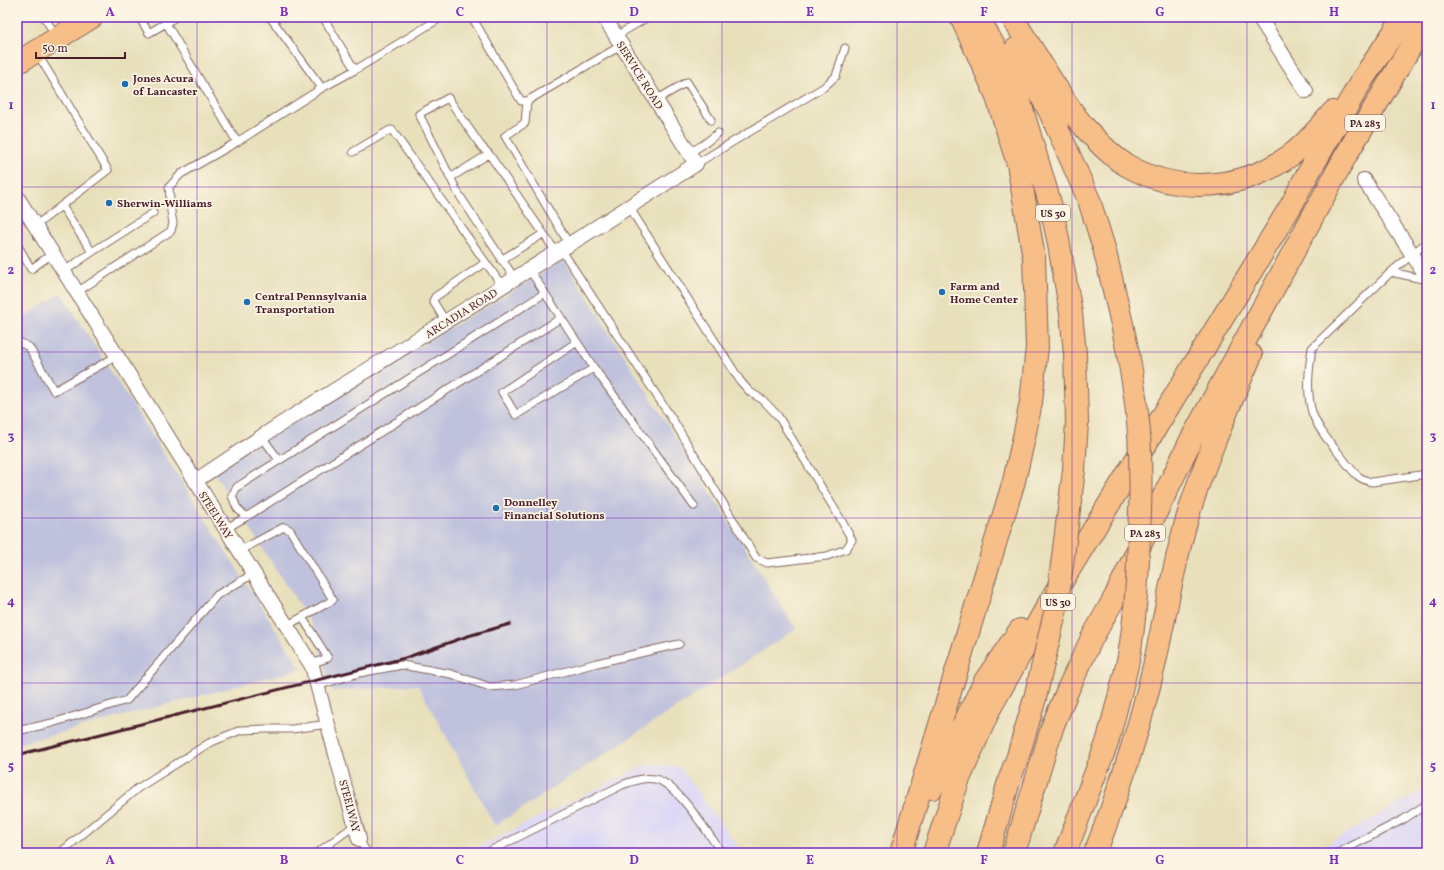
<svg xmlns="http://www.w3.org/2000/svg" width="1444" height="870" viewBox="0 0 1444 870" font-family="Vollkorn,serif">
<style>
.built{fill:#dad6f7}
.industrial{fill:#c0c2dd}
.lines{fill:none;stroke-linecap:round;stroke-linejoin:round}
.service-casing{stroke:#81635d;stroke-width:9}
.minor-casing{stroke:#81635d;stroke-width:16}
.primary-casing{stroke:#81635d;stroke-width:24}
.motorway-casing{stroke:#81635d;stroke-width:24}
.service{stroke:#fff;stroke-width:7}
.minor{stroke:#fff;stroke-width:14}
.primary{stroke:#f7be88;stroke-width:22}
.motorway{stroke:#f7be88;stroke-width:22}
.rail{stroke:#4a1f2b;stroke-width:3}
.motorway-bridge-casing{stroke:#81635d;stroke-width:24;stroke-linecap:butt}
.motorway-bridge{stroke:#f7be88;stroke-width:22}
.grid{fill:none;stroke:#7b2cbf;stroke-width:1;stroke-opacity:0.55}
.poi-dot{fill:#1f6fb2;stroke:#fcf5e5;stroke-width:1.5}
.labels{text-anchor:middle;stroke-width:3.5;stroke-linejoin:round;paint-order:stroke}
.shield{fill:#fcf5e5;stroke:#7f5f63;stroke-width:1}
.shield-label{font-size:10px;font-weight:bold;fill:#4a1f2b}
.street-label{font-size:11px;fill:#4a1f2b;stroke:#fcf5e5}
.poi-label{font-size:11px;font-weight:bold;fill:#4a1f2b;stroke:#fcf5e5;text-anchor:start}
.neatline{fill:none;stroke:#7b2cbf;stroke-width:1.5}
.grid-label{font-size:13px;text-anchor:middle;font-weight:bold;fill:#7b2cbf}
</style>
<rect width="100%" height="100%" fill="#fcf5e5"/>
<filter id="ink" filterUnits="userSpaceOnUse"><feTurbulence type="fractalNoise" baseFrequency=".025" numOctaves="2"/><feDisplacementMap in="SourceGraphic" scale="8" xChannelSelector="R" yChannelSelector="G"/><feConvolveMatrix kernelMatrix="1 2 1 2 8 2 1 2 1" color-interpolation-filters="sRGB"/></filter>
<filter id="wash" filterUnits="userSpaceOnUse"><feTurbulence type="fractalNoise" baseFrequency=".012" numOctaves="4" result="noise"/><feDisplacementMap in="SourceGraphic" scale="16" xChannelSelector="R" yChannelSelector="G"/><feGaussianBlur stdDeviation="0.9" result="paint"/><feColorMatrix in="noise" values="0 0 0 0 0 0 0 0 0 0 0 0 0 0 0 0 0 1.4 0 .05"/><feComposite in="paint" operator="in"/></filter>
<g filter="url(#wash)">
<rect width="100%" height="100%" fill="#e8e0bb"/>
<!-- built -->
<path class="built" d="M647,764L679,766L742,853H466Z
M1427,790V853H1312L1419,792Z"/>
<!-- industrial -->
<path class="industrial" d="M564,260L796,629L495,826L418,685L332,691L312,625L212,470Z
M61,293L301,669L17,744V322Z"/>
</g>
<g filter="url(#ink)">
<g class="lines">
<!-- service casing -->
<g class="service-casing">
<path id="service" d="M44,17L57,37
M139,17L149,33L166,23
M176,17L166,23L237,142L322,88L270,17
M323,17L355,70L442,17
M472,17L521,101H527L622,45
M616,36L648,17
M322,88L355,70
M656,100L687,82L711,120
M527,101L525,123L505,136L569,244
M353,152L390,130H392L503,287
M689,153L704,144L718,133
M696,164L824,87L836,76L845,48
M450,178L489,154
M62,206L92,252
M35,226L108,170L37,53
M17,244L31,269L52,254
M561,249L676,425L756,558L767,563L827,556L846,549L852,540L840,518L778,416L763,400L750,392L741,382L629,207
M501,260L543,234
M529,269L594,368L694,506
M63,272L92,252L153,213
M1391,272L1312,348C1309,368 1306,392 1312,412C1318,430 1332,445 1344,460C1353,471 1357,479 1372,482L1427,474
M515,279L458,193L419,114L448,98L481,146L489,154L556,252
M1427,280L1391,272L1427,242
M77,292L171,231L173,223L171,212L169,187L181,174L237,142
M545,293L237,487L232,496L237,508L246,517L561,318
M446,322L433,301L435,297L485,263
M17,341L29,347L54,391L117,356
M577,342L502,392L516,415L594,368
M262,437L279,460
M225,529L246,517
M239,551L284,527L290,530L333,600L286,626
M302,617L328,658L310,664
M317,686L359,673L402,665L451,674L490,687L515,685L597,663L679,644
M17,731L52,723L127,700L217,595L253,574
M359,839L367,853
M60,853L138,788L209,743L241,730L264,729H292L328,724
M317,853L355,825
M486,853L622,785C633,781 644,777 655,779C677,783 708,834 722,853
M1338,853L1404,819L1427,804"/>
</g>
<!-- minor casing -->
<g class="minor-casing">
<path id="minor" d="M1259,17L1306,91
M1364,180L1427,277
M17,197L312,666L359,839
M195,481C232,457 269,431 306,408C437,327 567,247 696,164L604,17"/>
</g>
<!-- primary casing -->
<g class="primary-casing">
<path id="primary" d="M17,63L92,17"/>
</g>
<!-- motorway casing -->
<g class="motorway-casing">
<path id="motorway" d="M978,17L1008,71L1021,106L1050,203L1058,239L1071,313L1075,354L1077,422
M1012,17C1025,38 1039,60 1052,81C1063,98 1073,115 1087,130C1099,143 1113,158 1128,166C1180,195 1243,190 1291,155C1307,143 1320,127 1333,112
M1016,49L1050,112L1089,200L1104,248L1122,324
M932,788L985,681L1020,630
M901,853L1014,481L1024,437L1031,402L1037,347L1034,258L1018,164L996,94L961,17
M934,853L958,781L990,708L1056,591L1292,204L1302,184L1362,80L1404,17
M988,853L1010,778
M1014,853L1053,725L1069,687L1092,638L1115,597L1190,442L1345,157L1411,46L1427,22
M1065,853L1107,743L1118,701
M1095,853C1119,792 1139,730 1154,666C1165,617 1173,567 1187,519C1204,462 1228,409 1251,355"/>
</g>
<!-- service -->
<use href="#service" class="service"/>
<!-- minor -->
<use href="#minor" class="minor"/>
<!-- primary -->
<use href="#primary" class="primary"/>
<!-- motorway -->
<use href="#motorway" class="motorway"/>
<!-- rail -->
<path class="rail" d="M17,755L405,658L468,636L510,624"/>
<!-- motorway-bridge casing -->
<g class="motorway-bridge-casing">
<path id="motorway-bridge" d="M1118,701C1122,686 1126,671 1129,656C1136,615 1138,574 1139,532C1141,499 1141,465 1139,432C1136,396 1130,360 1122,324
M1010,778L1018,756L1035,698L1057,604L1074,470L1077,422"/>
</g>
<!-- motorway-bridge -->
<use href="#motorway-bridge" class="motorway-bridge"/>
</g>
</g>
<!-- grid -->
<path class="grid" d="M197,17V853M372,17V853M547,17V853M722,17V853M897,17V853M1072,17V853M1247,17V853M17,187H1427M17,352H1427M17,518H1427M17,683H1427"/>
<!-- markers -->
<g class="poi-dot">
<circle cx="125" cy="84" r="4"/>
<circle cx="109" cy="203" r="4"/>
<circle cx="942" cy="292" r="4"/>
<circle cx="247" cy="302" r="4"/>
<circle cx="496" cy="508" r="4"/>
</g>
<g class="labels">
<!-- shield labels -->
<g class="shield">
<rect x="1345" y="115" width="40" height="16" rx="3"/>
<rect x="1036" y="205" width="34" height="16" rx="3"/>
<rect x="1125" y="525" width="40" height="16" rx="3"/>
<rect x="1041" y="594" width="34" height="16" rx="3"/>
</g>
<g class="shield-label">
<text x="1365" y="127">PA 283</text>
<text x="1053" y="217">US 30</text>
<text x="1145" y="537">PA 283</text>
<text x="1058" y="606">US 30</text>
</g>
<!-- street labels -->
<g class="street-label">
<text transform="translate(640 75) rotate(58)" y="4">SERVICE ROAD</text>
<text transform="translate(461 313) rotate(-32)" y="4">ARCADIA ROAD</text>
<text transform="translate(216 515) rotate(58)" y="4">STEELWAY</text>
<text transform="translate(350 806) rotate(75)" y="4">STEELWAY</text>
</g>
<!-- poi labels -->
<g class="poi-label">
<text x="133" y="82">Jones Acura<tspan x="133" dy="13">of Lancaster</tspan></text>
<text x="117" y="207">Sherwin-Williams</text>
<text x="950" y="290">Farm and<tspan x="950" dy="13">Home Center</tspan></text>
<text x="255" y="300">Central Pennsylvania<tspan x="255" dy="13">Transportation</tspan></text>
<text x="504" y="506">Donnelley<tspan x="504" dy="13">Financial Solutions</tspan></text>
</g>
</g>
<!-- margin -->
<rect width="1444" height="870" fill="none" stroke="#fcf5e5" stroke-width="44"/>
<!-- scale -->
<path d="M36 52v6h89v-6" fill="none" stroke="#4a1f2b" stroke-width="2"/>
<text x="42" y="52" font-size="12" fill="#4a1f2b" stroke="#fcf5e5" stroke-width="3" paint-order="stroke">50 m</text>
<rect x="22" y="22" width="1400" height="826" class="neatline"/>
<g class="grid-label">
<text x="110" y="16">A</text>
<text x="284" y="16">B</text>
<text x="460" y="16">C</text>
<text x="634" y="16">D</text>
<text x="810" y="16">E</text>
<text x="984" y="16">F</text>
<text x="1160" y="16">G</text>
<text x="1334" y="16">H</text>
<text x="11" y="109">1</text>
<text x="1433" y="109">1</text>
<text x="11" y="274">2</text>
<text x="1433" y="274">2</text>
<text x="11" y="440">3</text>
<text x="1433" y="440">3</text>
<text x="11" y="605">4</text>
<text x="1433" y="605">4</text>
<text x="11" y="770">5</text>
<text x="1433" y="770">5</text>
<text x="110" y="864">A</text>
<text x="284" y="864">B</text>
<text x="460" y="864">C</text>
<text x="634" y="864">D</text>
<text x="810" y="864">E</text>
<text x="984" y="864">F</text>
<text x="1160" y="864">G</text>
<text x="1334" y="864">H</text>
</g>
</svg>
